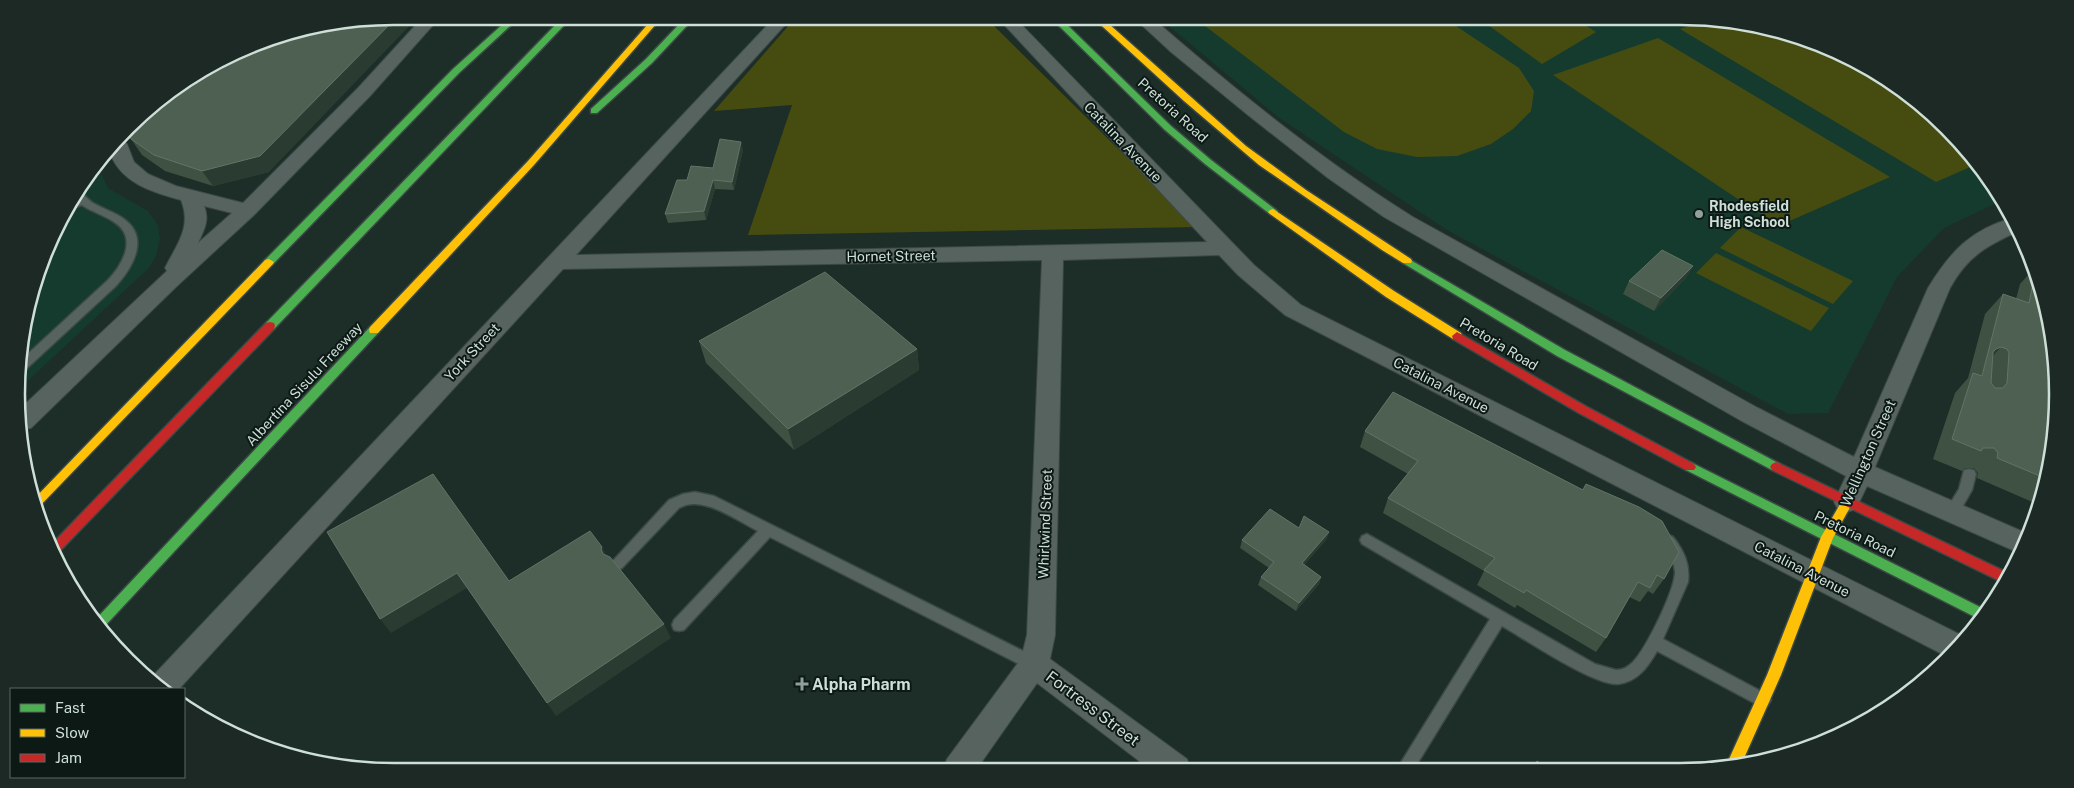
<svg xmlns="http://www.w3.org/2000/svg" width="2074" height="788" viewBox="0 0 2074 788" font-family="'Public Sans',sans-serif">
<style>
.built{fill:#153b2f}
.green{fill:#464c10}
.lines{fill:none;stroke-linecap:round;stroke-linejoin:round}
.lane-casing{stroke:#3b4945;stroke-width:3}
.street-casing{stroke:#3b4945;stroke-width:2}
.fast-casing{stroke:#3b4945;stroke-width:3}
.slow-casing{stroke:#3b4945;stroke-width:3}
.jam-casing{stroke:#3b4945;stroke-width:3}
.lane{fill:#57635e;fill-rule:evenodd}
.street{fill:#57635e;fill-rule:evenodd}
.fast{fill:#4caf50;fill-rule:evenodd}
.slow{fill:#ffc107;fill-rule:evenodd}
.jam{fill:#c62828;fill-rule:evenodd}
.wall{fill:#3e5142}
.shaded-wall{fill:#2a3c31}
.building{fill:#4d6052;stroke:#627467;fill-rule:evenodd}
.poi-dot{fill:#90a19a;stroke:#0c1915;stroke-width:2}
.labels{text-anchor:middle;stroke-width:4;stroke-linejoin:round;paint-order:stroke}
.street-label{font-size:14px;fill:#cedfd8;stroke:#0c1915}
.poi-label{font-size:14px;font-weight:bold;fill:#cedfd8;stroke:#0c1915;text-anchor:start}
.near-poi-label{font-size:16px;font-weight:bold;fill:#cedfd8;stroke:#0c1915;text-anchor:start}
.near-street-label{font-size:16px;fill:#cedfd8;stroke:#0c1915}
.rim{fill:none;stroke:#cedfd8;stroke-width:2.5}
</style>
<rect width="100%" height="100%" fill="#1d2d28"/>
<!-- built -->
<path class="built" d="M1157,16H1680L1778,29L1847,55L1910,94L1964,145L2003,200L1944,228L1897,277L1828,413L1788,414L1447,230L1278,117Z
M98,167L108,188L148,211L158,225L160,239L156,256L149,268L21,387L20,344L36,273L67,205Z"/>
<!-- green -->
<path class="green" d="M797,16H984L1197,227L748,235L792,105L714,111Z
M1192,16H1441L1519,68L1534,91L1531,111L1513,129L1491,144L1457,156L1417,157L1377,149L1344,132Z
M1512,16H1571L1596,32L1542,64L1488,25Z
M1708,20C1731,23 1757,23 1779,30C1856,52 1931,98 1977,164L1936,182L1680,29Z
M1658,38L1890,177L1778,226L1553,75Z
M1741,227L1853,281L1833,304L1720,248Z
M1716,253L1829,308L1811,331L1696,273Z"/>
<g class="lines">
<!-- lane casing -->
<g class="lane-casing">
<path id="lane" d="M79,190C84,194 88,200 93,203C103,209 115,212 124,219C150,238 133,267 116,286L24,371L20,372V361L108,280C123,264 138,237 114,222C104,215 92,212 82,205L65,210L69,202L77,200L74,196Z
M1969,469L1974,470L1976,474L1972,490L1957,516L1952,518L1947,516L1945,512L1959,489L1964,470Z
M695,492L714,496L1039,659L1042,664L1039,669L1034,671L1029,669L770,537L684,630L679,631L674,630L672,625L674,620L758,531C736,520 702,494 679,508L622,568L617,570L612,568L610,564L669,500L683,494Z
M1367,534L1595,664L1616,670C1623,670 1628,667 1633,662C1646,649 1675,590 1675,572C1674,559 1667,552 1661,541L1663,537L1668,535L1673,537C1684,551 1690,564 1688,582L1663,639L1768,695L1771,700L1768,705L1763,707L1758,705L1657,651C1648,667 1637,682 1618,684C1594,686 1525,639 1502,626L1414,769H1397L1490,619L1362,544L1360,540L1362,536Z"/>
</g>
<!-- street casing -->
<g class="street-casing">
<path id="street" d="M424,16H441L370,96L254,215L177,286L31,428L22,430V407L167,271L165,268C177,244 192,227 181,200C152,192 121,183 110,153L121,139L127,144L134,162L148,174L176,186L243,203L358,88ZM204,206L232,213L198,243C204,230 210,220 204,206Z
M776,16H793L576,255L1207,242L996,16H1013L1254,265L1301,305L1965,637L1948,657L1946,656L1285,315L1238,275L1219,255L1063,260L1055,635L1050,659L1187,759L1191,770H1151L1037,683L976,770H943L947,759L1021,659L1027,635L1042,260L563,269L179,689H160L150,679Z
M1132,16H1150C1233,88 1320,159 1413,217L1758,408L1854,457L1928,288C1950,252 1971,229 2013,218L2019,231C1986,246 1968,256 1950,288L1875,467L2026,533L2017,552L1867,486L1856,509L1847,512L1838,509L1834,502L1846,476L1740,420L1384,217L1328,178L1248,115L1171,52Z"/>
</g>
<!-- fast casing -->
<g class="fast-casing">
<path id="fast" d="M512,16H521L459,73L273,264H265L264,262L265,260L453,69Z
M564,16H573L274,329H266L265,326L266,323Z
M687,16H696L652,63L597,113H591V109L646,59Z
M1049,16H1058L1171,126L1211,160L1276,210L1278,212L1276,214H1270L1205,164L1165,130Z
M1407,258L1565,350L1780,464L1782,467L1780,470H1772L1557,356L1403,263L1402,261L1403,259Z
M374,326L378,327L379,330L378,333L103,628L95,620L370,327Z
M1690,462L1988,611L1979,619L1686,470L1684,467L1686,464Z"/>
</g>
<!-- slow casing -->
<g class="slow-casing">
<path id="slow" d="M655,16H663L534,165L378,333H370L369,330L370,327L528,161Z
M1091,16H1100L1246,146L1306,190L1411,259L1412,261L1411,263H1403L1382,250L1259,165L1184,101Z
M1273,209L1394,291L1461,333L1462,336L1461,339H1453L1386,297L1270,214L1268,212L1270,210Z
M269,259L274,262L273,264L36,510L33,500L265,260Z
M1847,497L1851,499L1853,502L1833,538L1781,675L1741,765L1725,768L1767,675L1821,537L1843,499Z"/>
</g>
<!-- jam casing -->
<g class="jam-casing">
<path id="jam" d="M270,322L274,323L275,326L274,329L55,556L49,547L266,323Z
M1457,332L1587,407L1694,464L1696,467L1694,470H1686L1579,413L1453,339L1452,336Z
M1776,462L2008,573L2004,583L1772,470L1770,467L1772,464Z"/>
</g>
<!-- lane -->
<use href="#lane" class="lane"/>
<!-- street -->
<use href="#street" class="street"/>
<!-- fast -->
<use href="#fast" class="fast"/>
<!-- slow -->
<use href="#slow" class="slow"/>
<!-- jam -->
<use href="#jam" class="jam"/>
</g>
<!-- wall -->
<path class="wall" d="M131,139L269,172L213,186L165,171L142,155Z
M743,150L734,190L715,189L706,220L668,223L665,214L687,180L713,168Z
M1693,266L1686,278L1654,311L1623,294L1629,281Z
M2035,267L2038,273L2057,419L2045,492L2039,505L1977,478L1978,473L1974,468H1965L1962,471L1933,459L1955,393L1968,378L1985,314L2003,294L2016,299L2020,284Z
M699,341L917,349L919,370L794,450L706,363Z
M1365,431L1582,490L1586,484L1664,579L1653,594L1648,591L1640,602L1629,597L1606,638L1596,652L1517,605L1515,608L1477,585L1484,571L1383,513L1388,498L1408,474L1360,447Z
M1299,528L1329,532L1326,540L1304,565L1321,577L1319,584L1296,611L1258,585L1261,577L1269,568L1240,548L1242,540Z"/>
<!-- shaded-wall -->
<path class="shaded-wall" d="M398,16H419L269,172L213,186L202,171Z
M741,142L743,150L734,190L732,182Z
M713,180L715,189L706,220L704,211Z
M1693,266L1686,278L1654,311L1661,298Z
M2001,347L1985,365L1996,349Z
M917,349L919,370L794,450L788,429Z
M1329,532L1326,540L1299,571L1302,563Z
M602,547L610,562L608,564L601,549Z
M457,573L467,588L391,633L380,619Z
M1321,577L1319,584L1296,611L1299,603Z
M664,624L671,638L556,716L547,703Z"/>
<!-- building -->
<path class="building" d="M394,16H398L260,156L202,171L154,155L131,139L127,131L145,110L205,67L272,36Z
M720,139L741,142L732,182L713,180L704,211L665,214L677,180H687L691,166L713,168Z
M1662,250L1693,266L1661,298L1629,281Z
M2036,269L2038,273L2055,345L2057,419L2047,479L1997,458L1998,453L1994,448H1983L1981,451L1952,439L1973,373L1982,376L2003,294L2029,303ZM2001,347L2007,349L2009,353L2007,383L2003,388H1995L1991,383L1993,352L1996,349Z
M825,272L917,349L788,429L699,341Z
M1393,392L1583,490L1586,484L1639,507L1662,521L1679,552L1664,579L1657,575L1650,588L1638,582L1606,638L1526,590L1524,593L1484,570L1495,558L1388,498L1418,461L1365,431Z
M433,474L509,581L590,531L602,547L601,549L603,554L610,557L664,624L547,703L457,573L380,619L327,532Z
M1270,509L1299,528L1304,516L1329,532L1302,563L1321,577L1299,603L1261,577L1274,562L1242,540Z
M1537,761L1550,769H1533Z"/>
<!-- markers -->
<g class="poi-dot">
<circle cx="1699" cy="214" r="5"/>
<path d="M799.5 676.5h5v5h5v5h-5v5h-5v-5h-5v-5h5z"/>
</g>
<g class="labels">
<!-- street labels -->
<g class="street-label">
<text transform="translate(1173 110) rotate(42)" y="5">Pretoria Road</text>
<text transform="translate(1123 142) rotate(46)" y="5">Catalina Avenue</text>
<text transform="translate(891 256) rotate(-1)" y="5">Hornet Street</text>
<text transform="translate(1499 344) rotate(31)" y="5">Pretoria Road</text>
<text transform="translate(472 352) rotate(-47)" y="5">York Street</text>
<text transform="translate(304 384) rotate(-47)" y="5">Albertina Sisulu Freeway</text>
<text transform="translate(1441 385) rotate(27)" y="5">Catalina Avenue</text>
<text transform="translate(1868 453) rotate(-66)" y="5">Wellington Street</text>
<text transform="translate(1045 524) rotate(-88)" y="5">Whirlwind Street</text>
<text transform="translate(1855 534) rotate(26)" y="5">Pretoria Road</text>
<text transform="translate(1802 569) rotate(27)" y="5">Catalina Avenue</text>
</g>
<!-- poi labels -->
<g class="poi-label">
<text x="1709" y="211">Rhodesfield<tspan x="1709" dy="16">High School</tspan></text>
</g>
<!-- near-poi labels -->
<g class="near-poi-label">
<text x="812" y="690">Alpha Pharm</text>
</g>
<!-- near-street labels -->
<g class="near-street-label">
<text transform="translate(1093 708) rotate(37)" y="6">Fortress Street</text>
</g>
</g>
<!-- crop -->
<path d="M0 0H2074V788H0ZM394 25H1680A369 369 0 0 1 2049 394V394A369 369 0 0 1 1680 763H394A369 369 0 0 1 25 394V394A369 369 0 0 1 394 25Z" fill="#1c2925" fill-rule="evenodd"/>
<path class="rim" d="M394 25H1680A369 369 0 0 1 2049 394V394A369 369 0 0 1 1680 763H394A369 369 0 0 1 25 394V394A369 369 0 0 1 394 25Z"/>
<!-- legend -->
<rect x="10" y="688" width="175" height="90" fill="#0c1915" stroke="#5a6863"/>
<rect x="20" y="704" width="25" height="8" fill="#4caf50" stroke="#5a6863"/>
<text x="55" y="713" font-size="15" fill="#cedfd8">Fast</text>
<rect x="20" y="729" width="25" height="8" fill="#ffc107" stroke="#5a6863"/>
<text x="55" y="738" font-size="15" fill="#cedfd8">Slow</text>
<rect x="20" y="754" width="25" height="8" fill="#c62828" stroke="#5a6863"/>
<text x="55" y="763" font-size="15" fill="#cedfd8">Jam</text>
</svg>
